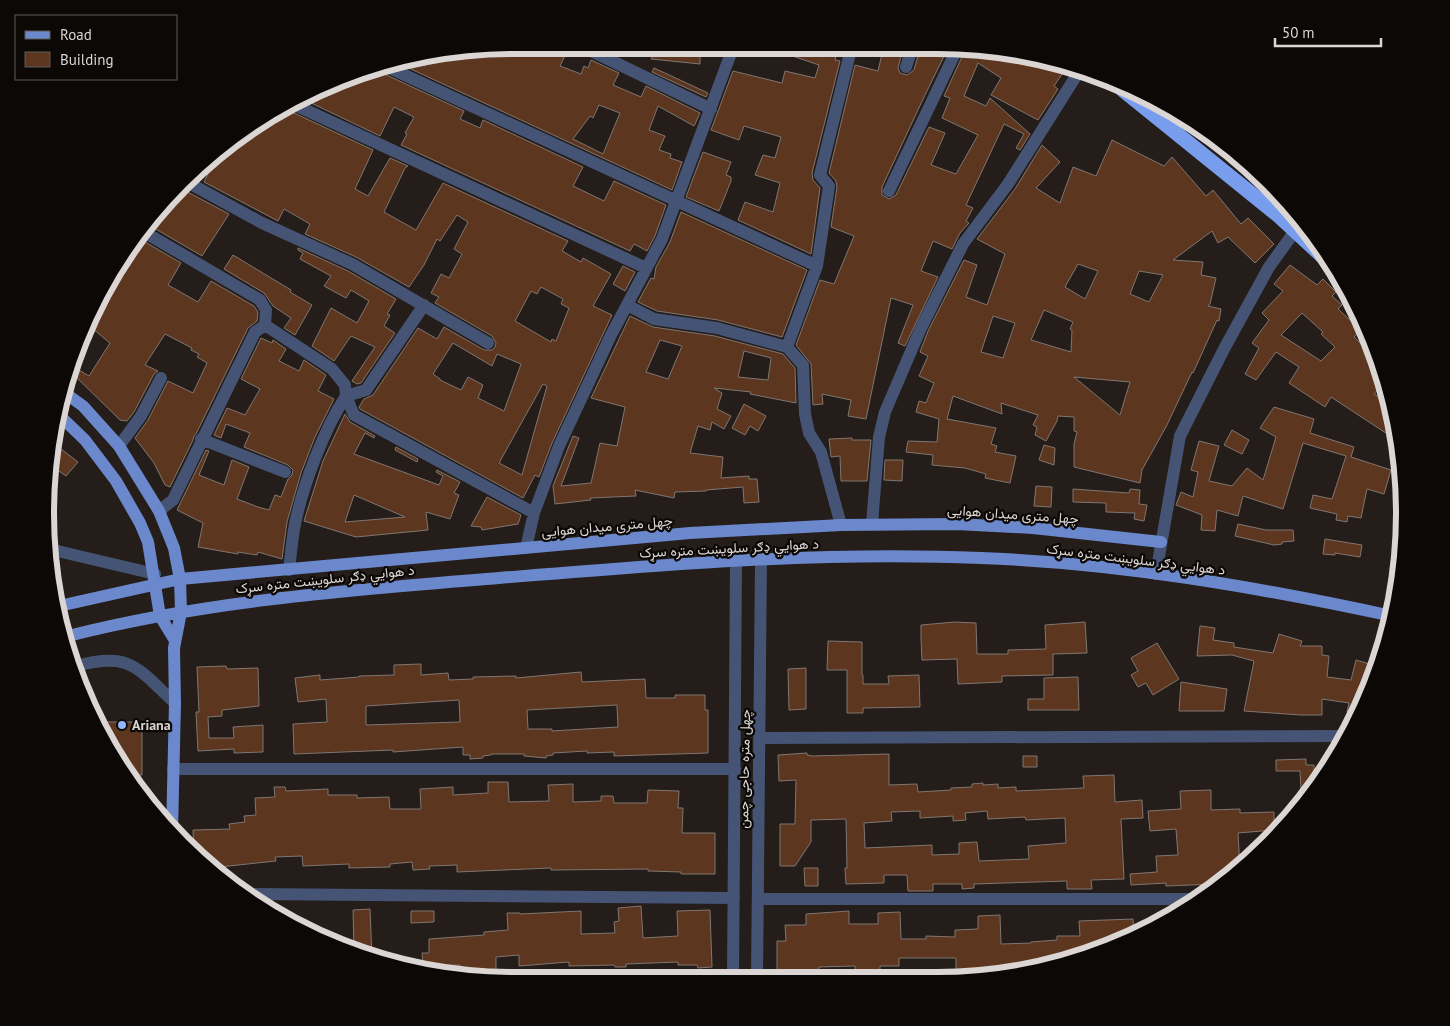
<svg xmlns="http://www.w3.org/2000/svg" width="1450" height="1026" viewBox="0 0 1450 1026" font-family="'PT Sans',Vazirmatn,sans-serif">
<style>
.building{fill:#5d3620;stroke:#7f7671;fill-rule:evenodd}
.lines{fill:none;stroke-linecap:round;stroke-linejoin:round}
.minor{stroke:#455474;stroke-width:12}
.major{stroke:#6a88cb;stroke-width:12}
.highway{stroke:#789ded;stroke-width:15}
.poi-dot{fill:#95b6fd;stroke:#0b0806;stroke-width:2}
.labels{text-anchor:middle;stroke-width:4.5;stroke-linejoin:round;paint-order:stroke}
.street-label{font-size:14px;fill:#dbd6d4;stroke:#0b0806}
.poi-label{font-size:14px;font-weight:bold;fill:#dbd6d4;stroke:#0b0806;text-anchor:start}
.rim{fill:none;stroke:#dbd6d4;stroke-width:6}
</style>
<rect width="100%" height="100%" fill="#241d19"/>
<!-- building -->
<path class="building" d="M531,45H570L560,66L581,74L584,66L588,68L591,60L619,73L613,85L641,97L646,86L700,113L694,126L658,106L649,130L665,136L659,150L671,154L670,158L682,162L672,190L400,64L403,60L409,59L425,66L430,56L509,46L526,55ZM599,105L620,113L603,154L573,139L590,116L593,118Z
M659,45H682L680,50L700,51V64L651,59Z
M766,45H838L835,60L840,61L812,173L813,180L820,188L811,254L738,220L745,202L773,212L780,183L755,175L763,155L775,158L781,137L744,126L739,140L711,130L733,71L782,83L785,71L815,78L819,65L766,47Z
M884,45H904L898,68L900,73L907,75L914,70L921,45L949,46L924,97L882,187V195L889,199L896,195L929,127L945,133L931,165L956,174L978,135L942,118L950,98L944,96L966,48L1029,54L1045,65L1048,61L1066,68L1054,86L1058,89L1038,120L991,95L1001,78L978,63L964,96L986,106L990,98L1030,134L1020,150L1016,148L1024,134L1004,124L966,205L973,208L966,221L969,223L960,233L952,249L933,241L921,271L938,277L905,346L898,343L913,305L891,298L866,419L848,416L851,400L822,394L823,404L813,405L811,364L796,345L820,280L834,284L854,236L831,227L837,187L836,181L829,173L855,65L878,71Z
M376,68L380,72L464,111L460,119L480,128L483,120L583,167L573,186L604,201L614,181L666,205L655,236L647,251L634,244L630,251L401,145L407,134L405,133L414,117L394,107L380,136L305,100Z
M654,68L708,93L706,97L652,72Z
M288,108L292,112L373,150L355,189L368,196L390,158L408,166L405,168L384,212L416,230L443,183L568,241L562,251L581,262L583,258L611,274L593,306L612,315L552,443L539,477L535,475L523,498L360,409L359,407L364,399L373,395L418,328L437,339L444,327L484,350H492L495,347L496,343L492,336L435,303L439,297L431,293L441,274L449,278L462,254L454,249L468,222L457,215L440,241L437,239L424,265L409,287L356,257L305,234L310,224L284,209L278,221L204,182L213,163L210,161L253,124ZM541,287L563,299L561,304L569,308L556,341L552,339L551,342L515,321L531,291L537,294ZM453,343L492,366L497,354L521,364L504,411L478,398L483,385L468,377L461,390L440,380V379L433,374ZM543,384L547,386L522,475L499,463Z
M1112,140L1164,166L1172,157L1206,196L1213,190L1241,224L1248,218L1274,244L1255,263L1228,237L1218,243L1212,231L1173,260L1203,262L1201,275L1216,278L1210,304L1208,306L1221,309L1219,321L1217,320L1193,373L1192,372L1167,425L1142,470L1140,483L1074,467V444L1077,432L1074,431V417L1058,416L1057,421L1046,441L1035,435L1037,427L1033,425L1038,415L1001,403L1002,414L953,396L947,419L996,428L991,444L997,446L995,452L1016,456L1010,483L985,478L986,474L965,468L932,465L933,455L906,452L908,441L937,442L939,419L916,412L919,401L926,403L934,383L919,376L928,356L920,352L928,331L964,260L977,265L966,297L987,305L1005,254L977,239L1015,189L1042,145L1060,162L1036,188L1060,203L1073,167L1096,176ZM1078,264L1098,271L1085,299L1065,287ZM1139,271L1163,275L1149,302L1130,294ZM1044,310L1073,322L1070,329L1072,330L1071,352L1031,340ZM993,316L1015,323L1003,358L981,352ZM1074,377L1130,382L1120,415Z
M703,152L731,162L726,175L731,177V181L719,211L686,197Z
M180,188L229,214L202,256L154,228Z
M681,212L807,270L782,337L718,320L657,311L638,302L651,278L654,279L656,267L670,242Z
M140,239L181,263L168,285L198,302L211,281L254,306L258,312L257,321L248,328L197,432L194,436L193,440L170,487L165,485L154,463L135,438L148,420L168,381L193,393L207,363L197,357L199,354L191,350L192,348L165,334L145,365L158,371L154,374L134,412L127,421L120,420L71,372L72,366L89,376L110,343L87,324L115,289L112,287L115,282L114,281L137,248L135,246Z
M298,248L348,271L396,299L387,314L390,315L384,326L395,333L361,383L357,384L352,381L375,347L351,336L334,361L312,346L331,308L357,323L369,301L351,290L346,298L324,286L331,276L300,259L303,253L298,250Z
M233,255L291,290L290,292L312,305L295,335L284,328L291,318L273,306L264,293L224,269Z
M1290,265L1317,285L1323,279L1336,292L1332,296L1342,305L1338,309L1361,330L1354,337L1380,362L1385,382L1374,394L1390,404L1398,441L1331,397L1325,407L1289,383L1299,367L1276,352L1256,380L1245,374L1259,348L1252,343L1269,320L1262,313L1283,291L1274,284ZM1302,313L1323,332L1321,334L1335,347L1321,361L1281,335Z
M623,266L635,272L625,291L613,284Z
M630,316L653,327L715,336L783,354L795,368L796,403L750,394L751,392L714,388L722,393L717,409L731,416L724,429L712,422L710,430L698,426L690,453L723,457L721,478L749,476V479H757L759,502L744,503L743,487L706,490V491L675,492L674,498L635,490L636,496L590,498L591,500L555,504L553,486L573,436L579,438L561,486L591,483L600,443L617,446L625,407L591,398ZM660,340L682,346L668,379L646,372ZM744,351L771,358L768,380L738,377Z
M261,338L272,343L273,340L286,349L279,361L299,371L304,360L326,375L318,391L334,399L315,437L301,473L287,522L282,559L258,552L257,555L238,552V554L198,547L203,523L177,510L206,450L209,451L199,475L224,485L232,460L249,467L237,499L258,507L269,510L275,495L281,497L288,479L292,475L293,470L288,465L244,447L250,433L226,424L221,438L214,435L227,408L245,415L260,389L241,379Z
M744,404L766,416L758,431L750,426L745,435L732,428Z
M1274,407L1314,419L1310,433L1354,447L1351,457L1391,470L1384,494L1367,489L1361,518L1348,516L1347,522L1336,520L1337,514L1310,508L1313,495L1332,499L1346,456L1303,443L1283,509L1243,496L1238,516L1217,510L1215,531L1201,530L1202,515L1176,505L1181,492L1193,497L1198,472L1191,470L1199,441L1219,446L1209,481L1232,486L1247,468L1263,480L1276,437L1260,428Z
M345,414L350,422L375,436L374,438L365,433L354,454L439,485L443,476L436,472L437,470L460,482L454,493L459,495L450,519L426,512L428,530L356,537L304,521L323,461ZM354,495L405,517L345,522Z
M1232,430L1249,440L1242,454L1224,445Z
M852,438V440H871L867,481H841L840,456L831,457L829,439Z
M52,442L78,462L66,476L53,467L57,462L49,456Z
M1044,445L1055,448L1054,465L1039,460Z
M396,447L418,459L417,462L395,450Z
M885,460H903L902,481L884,480Z
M1036,486L1052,487L1051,507L1034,506Z
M1073,489L1129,493L1130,489L1140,490L1139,504L1147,505L1144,521L1134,519L1135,513L1106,512V503L1073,502Z
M487,497L521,515L518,524L482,530L481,527L471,526Z
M1238,524L1266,530H1293L1294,541L1282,542V544L1274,545L1235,536Z
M1325,539L1362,545L1360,557L1335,553V555L1323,554Z
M955,622L976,623L977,654H1008V650L1046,649L1045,625L1085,622L1087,653L1053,654V675L1002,676V682L958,684L957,659L922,660L921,639V625Z
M1200,626L1215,628L1213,640L1234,643V647L1273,653L1279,634L1302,641L1300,646H1322V655L1329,656L1327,677L1351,680L1356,660L1377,666L1358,716L1347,712L1349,703L1322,699V715H1301L1244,711L1254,661L1232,655L1197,656Z
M828,641L862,642V675H863V684H889L888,676L919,675L920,707L863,708V713H847V670H827Z
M1157,643L1179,679L1153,695L1146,683L1138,687L1131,675L1138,671L1131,658Z
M421,664V675L448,673L449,680L473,679V677L516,676V678L581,672L582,682L645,679L646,698H675V695H705V710H708V753L614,756V752L587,753V751L553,753V755L546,756V758L524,756V754H491V755L483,756V758L470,759V755H463V747L393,752V750L294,754L293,724L327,722L326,699L298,702L295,678L320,675V680L359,677V676L394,675V665ZM459,700L460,722L366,725V706ZM617,705L618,727L552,731V729H528L527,710Z
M226,666L227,669L258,668L259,706L222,710V716L208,717L209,738H234L233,727L263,725V752L234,753V749L198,751L196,712H199L197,667Z
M806,668V709L789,710L788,669Z
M1078,677L1079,710H1028V699H1044V678Z
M1181,682L1227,689L1224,711H1179Z
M95,722H142V775H130Z
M807,753V755L812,756L889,754V785L917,784L918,792L951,790V788L972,787V784L983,783V785L998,784V788L1016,787V791L1084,788L1083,776L1114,775L1115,802L1142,800L1143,818L1121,819L1124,879L1091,880L1092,889H1067V881L974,884V888L962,889V884H933V891H908L907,875H884V883L846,884L845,868H847L846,819L811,820V842L795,866H780V824H795L796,780L779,781L778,755ZM920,811V818L953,816V821L966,820L965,813L987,811L988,819L1025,817L1026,820L1065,818L1066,843L1028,846L1029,859L979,861L977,842L959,843V854L932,855V845L865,848L864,823L892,821L891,812Z
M1023,756H1037V767H1023Z
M1306,759V765H1314V788L1301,789L1300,771H1276V760Z
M488,782H508L509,802L549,801L548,785L573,784V802L601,801V796H613L614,803H647L648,790L679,791L678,808H683L682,833H715V874H681V872L648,871V869L551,870V868L457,872V865L429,866L430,869L413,870L412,862L390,864V867L349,868V864L303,866L302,856L275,857L276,861L210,868L194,852L193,830L230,829L229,824L245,822L244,816L256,815L255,798L275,797L274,787H285L286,791L328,789V795H357V798L389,797L390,809H421L420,789L453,787V795L488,793Z
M1211,790V810L1240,809V813L1274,812V830L1238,833L1240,869L1216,884L1166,886V883L1131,885L1130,874L1157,872L1156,856L1178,855L1176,829L1150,831L1148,811L1181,809L1180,791Z
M804,868H818V886H805Z
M641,906L643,938L678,936L677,911L710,910L712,967L698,968L697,965H678V962L626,964V967H615L614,965L569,966V962L519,966V955L496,957V978H484V974L461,975L460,965L423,966L422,953H429V939L484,935V932L508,930L507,913H520V914L581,911V934L615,933L614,922L619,921L618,908Z
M370,909L372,958L354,951L353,910Z
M411,911H434V922L411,923Z
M849,911V924H878V913L900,912L901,939H926V936L955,937V930L978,929V916L1000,915L1001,944L1031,943V942L1057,940V936H1080L1079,921L1133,919L1134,936L1014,972V968L956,970V958H899V966H880V975H855V966L819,967V978H777V941H786L785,925H806V914Z"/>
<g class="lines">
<!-- minor -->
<path class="minor" d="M579,45L711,109
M705,45L732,51
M383,65L817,266
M906,67L913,45
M295,105L646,268
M187,182L262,223L352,264L488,343
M889,191L958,47
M144,232L260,300L266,310L265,325
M424,305L366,390L346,396L354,415L534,513
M627,305L654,319L717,328L787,347
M265,325L332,369L345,385L346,396C324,429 303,485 295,524C292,539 291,554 289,570
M201,439L285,472
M119,446L141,416L161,378
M159,511L173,500L255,332L265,325
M872,524L879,437L885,412L921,328L963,244L1008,184L1078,73
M841,525L821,452L809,433L805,414L803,365L787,347L817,266L829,186L820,175L852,45
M526,548L534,513L559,446L611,335L662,239L734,45
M49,549L155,574
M1156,574L1180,436L1224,349L1269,267L1295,231
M77,666C131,651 138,669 175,703
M759,738L1347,736
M173,769H735
M243,894L734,898
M758,899H1194
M757,978L761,559
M733,979L736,560"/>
<!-- major -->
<path class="major" d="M65,393L83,406L119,446L159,511L174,548L180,579L181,612L174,648L175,703L172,832
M59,415L85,440L116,481L140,523L148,542L160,616L174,639
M59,606L180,579L690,533L841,525L956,524L1033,528L1161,542
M68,636C209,600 354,590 499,578C659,565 820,551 981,558C1119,563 1257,587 1392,616"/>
<!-- highway -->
<path class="highway" d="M1123,90L1279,216L1333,266"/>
</g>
<!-- markers -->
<circle class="poi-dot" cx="122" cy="725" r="5"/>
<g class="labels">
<!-- street labels -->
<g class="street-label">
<text transform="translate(1013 514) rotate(4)" y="5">چهل متری میدان هوایی</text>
<text transform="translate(607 526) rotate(-5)" y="5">چهل متری میدان هوایی</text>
<text transform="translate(729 548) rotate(-3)" y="5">د هوايي ډګر سلویښت متره سړک</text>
<text transform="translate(1136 559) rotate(7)" y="5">د هوايي ډګر سلویښت متره سړک</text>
<text transform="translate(325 579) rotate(-6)" y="5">د هوايي ډګر سلویښت متره سړک</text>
<text transform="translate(744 769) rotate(-89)" y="5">چهل متره حاجی چمن</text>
</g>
<!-- poi labels -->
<g class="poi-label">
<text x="132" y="730">Ariana</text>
</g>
</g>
<!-- crop -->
<path d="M0 0H1450V1026H0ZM513 54H937A459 459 0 0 1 1396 513V513A459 459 0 0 1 937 972H513A459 459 0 0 1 54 513V513A459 459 0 0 1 513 54Z" fill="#0b0806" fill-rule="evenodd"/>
<path class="rim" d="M513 54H937A459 459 0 0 1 1396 513V513A459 459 0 0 1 937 972H513A459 459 0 0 1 54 513V513A459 459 0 0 1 513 54Z"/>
<!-- legend -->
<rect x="15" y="15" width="162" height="65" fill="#0b0806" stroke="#5e5a58"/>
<rect x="25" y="31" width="25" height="8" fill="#6a88cb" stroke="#5e5a58"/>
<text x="60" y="40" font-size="15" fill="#dbd6d4">Road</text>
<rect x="25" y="52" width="25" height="15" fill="#5d3620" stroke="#5e5a58"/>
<text x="60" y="65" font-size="15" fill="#dbd6d4">Building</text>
<!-- scale -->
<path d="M1275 38v8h106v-8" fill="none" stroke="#dbd6d4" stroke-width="2.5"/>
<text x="1282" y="38" font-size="15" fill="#dbd6d4" stroke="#0b0806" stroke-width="4" paint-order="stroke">50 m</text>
</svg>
